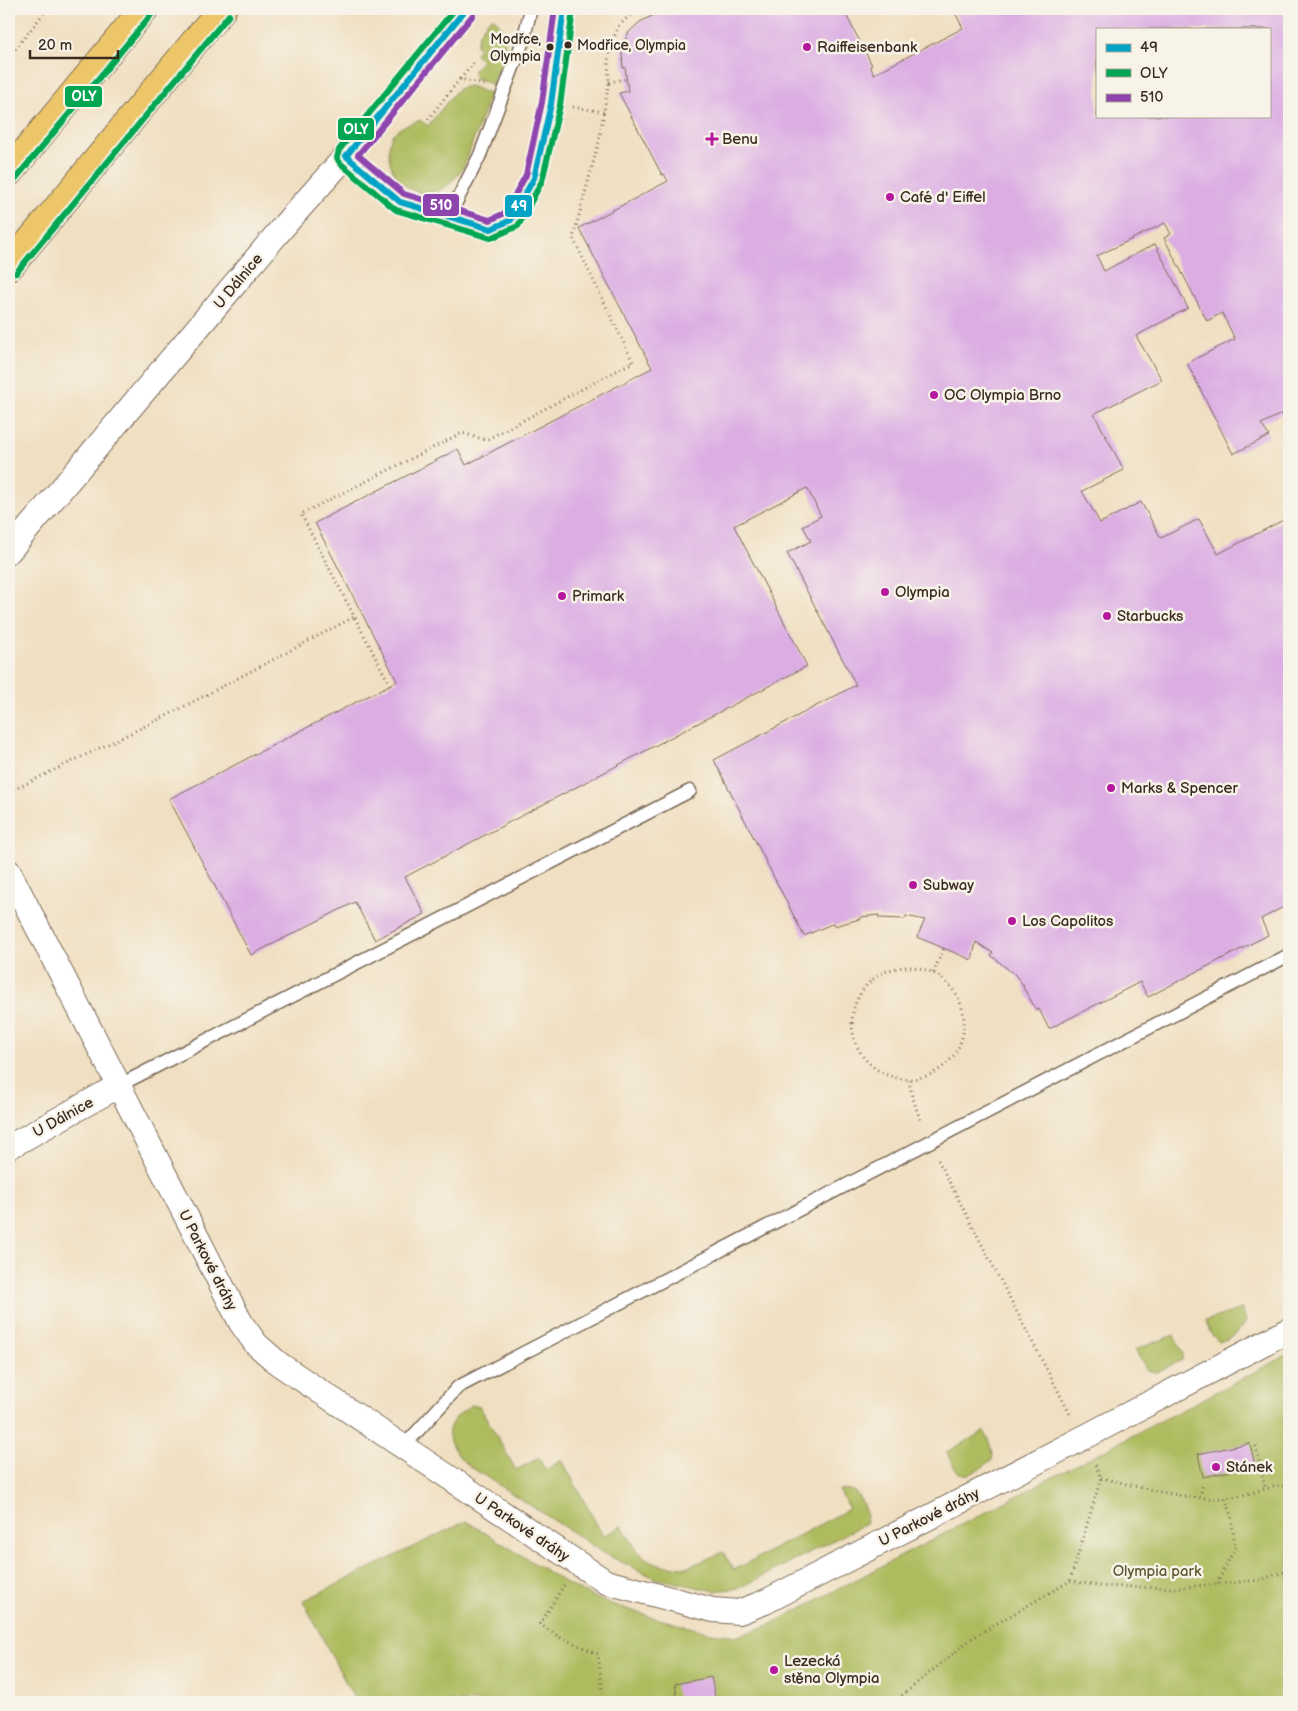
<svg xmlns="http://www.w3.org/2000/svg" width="1298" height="1711" viewBox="0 0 1298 1711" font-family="'Balsamiq Sans',sans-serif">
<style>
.green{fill:#aebc5e;stroke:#74733e}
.building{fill:#dbade3;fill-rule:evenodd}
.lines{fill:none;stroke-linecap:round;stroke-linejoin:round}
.lane-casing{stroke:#7a6957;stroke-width:15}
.street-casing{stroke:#7a6957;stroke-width:26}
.highway-casing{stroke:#7a6957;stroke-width:30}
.path{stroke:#7a6957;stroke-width:3;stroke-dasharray:1 4;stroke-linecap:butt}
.lane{stroke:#fff;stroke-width:12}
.street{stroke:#fff;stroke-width:24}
.highway{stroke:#ecc669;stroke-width:28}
.bus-1-casing{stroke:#f7f3e8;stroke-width:10}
.bus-2-casing{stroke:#f7f3e8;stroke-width:10}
.bus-3-casing{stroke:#f7f3e8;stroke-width:10}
.bus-1{stroke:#03a3c5;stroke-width:6}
.bus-2{stroke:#00a651;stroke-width:6}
.bus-3{stroke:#8e44ad;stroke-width:6}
.bus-dot{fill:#3b2a1e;stroke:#f7f3e8;stroke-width:2}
.poi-dot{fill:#b5179e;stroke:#f7f3e8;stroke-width:2}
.labels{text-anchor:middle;stroke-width:5;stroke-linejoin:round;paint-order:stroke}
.bus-label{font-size:14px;fill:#3b2a1e;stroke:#f7f3e8;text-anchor:end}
.poi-label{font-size:15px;fill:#3b2a1e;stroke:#f7f3e8;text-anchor:start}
.street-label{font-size:15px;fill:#3b2a1e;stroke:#f7f3e8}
.park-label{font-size:15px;fill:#5e5631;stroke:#f7f3e8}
.line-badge{stroke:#f7f3e8;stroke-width:2}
.badge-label{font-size:14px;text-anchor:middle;font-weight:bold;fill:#fff}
</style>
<rect width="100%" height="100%" fill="#f7f3e8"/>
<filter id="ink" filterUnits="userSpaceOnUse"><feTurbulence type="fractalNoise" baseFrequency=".02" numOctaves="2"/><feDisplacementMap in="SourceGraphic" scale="10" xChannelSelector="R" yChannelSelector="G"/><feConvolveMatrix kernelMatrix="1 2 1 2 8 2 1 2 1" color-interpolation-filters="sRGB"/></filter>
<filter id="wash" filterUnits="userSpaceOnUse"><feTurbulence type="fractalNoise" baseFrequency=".0096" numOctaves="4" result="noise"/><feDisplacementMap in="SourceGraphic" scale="20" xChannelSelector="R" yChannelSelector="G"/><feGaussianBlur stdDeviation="1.12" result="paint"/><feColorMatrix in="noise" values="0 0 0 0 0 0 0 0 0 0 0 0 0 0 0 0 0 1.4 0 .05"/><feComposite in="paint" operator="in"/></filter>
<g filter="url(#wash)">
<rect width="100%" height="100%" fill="#f0dfc1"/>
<!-- green -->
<path class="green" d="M490,18H494C515,39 502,62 492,84L477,79L473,74L474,69L482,61L475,54L479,48L476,45L479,33Z
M470,86L490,94C484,111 478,127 472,144C469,152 467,162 462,169C454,181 441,193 426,193C402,192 387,169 389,148C390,143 390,138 393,134C400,126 411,124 420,120L428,126L455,92L460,88Z
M1242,1309L1246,1321C1239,1334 1232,1338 1219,1342L1211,1334L1205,1321Z
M1174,1335L1183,1353L1182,1360L1156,1372L1147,1370L1135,1350Z
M1289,1354V1702H356L303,1601L466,1521L569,1585L602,1601L648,1616L711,1633L738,1636L769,1625Z
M472,1405L480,1407L516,1470L539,1458L545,1470L562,1460L603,1536L622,1526L638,1552L649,1560L664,1566L688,1567L723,1552L734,1570L849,1509L839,1490C859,1487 861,1500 867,1516L865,1524L740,1588L715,1591L655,1578L601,1552L583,1539L466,1464C443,1440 441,1424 472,1405Z
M984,1431C989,1440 995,1449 992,1460C983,1466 967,1482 956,1470C952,1466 949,1457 947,1452Z"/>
<g id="blocks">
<!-- building -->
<path class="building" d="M665,9H843L872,65L870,66L874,74L963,28L953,9H1289V410L1261,424L1269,436L1233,454L1187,363L1235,339L1222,313L1207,321L1164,238L1171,234L1165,223L1097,256L1104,271L1155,244L1188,308L1136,336L1162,380L1094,414L1124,470L1082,491L1100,523L1141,502L1161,538L1199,519L1218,554L1289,517V904L1261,919L1268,935L1148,997L1140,982L1049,1029L1039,1009L1036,1010L1030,999L1023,987L1024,986L1012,971L1011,972L991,955L993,953L976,942L972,960L917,937L925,920L906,916L905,919L879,918V915L860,917V919L834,926V923L804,936L714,760L856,685L787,553L811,541L803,526L821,516L807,488L734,526L807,666L405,877L425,914L375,940L355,902L251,955L169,799L397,681L315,523L458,449L466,465L652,368L579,228L668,181L664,174L662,175L619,93L628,91L625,67L623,68L622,53V48L628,33L640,22ZM1097,29H1269V116H1097Z
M1250,1443L1255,1466L1203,1477L1198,1454Z
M711,1677L716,1702H678L675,1684Z"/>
</g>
</g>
<g filter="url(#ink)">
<use href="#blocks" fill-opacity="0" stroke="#7a6957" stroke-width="1"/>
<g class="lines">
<!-- lane casing -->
<g class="lane-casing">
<path id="lane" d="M346,156L400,202L491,229L511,220L534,178L551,104L564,9
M449,216L480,155L523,41L531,9
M118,1086L690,791
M403,1447L458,1387L1289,955"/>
</g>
<!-- street casing -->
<g class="street-casing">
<path id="street" d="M9,551L288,221L346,156L466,9
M9,872L241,1323L256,1344L279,1364L606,1582L713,1610L739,1612L765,1602L1083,1438L1289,1330
M9,1147L118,1086"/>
</g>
<!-- highway casing -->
<g class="highway-casing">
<path id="highway" d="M9,172L144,9
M9,267L222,9"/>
</g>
<!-- path -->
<path class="path" d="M9,57L47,9
M460,79L476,61
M609,82L626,79
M573,107L604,112
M428,119L460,79L484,85
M390,685L301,514L462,433L486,440L633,362L573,238L599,141L609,82L608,61L611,44L619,26L631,14L641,9
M9,792L168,715L354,617
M852 1023a56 56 0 1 1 112 0a56 56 0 1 1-112 0Z
M933,973L944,948
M909,1080L912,1096L921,1122
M938,1160L1070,1414
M1256,1446L1265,1488
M1101,1478C1141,1487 1182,1500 1224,1498C1241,1497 1263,1489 1280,1485L1289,1487
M1200,1497L1203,1484
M1070,1581L1099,1586L1175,1588L1260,1580L1289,1570
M1217,1584L1235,1547L1231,1513L1225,1498
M564,1585L540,1624L559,1637L598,1654L604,1702
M894,1702L972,1638L1070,1581L1101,1478L1094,1462"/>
<!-- lane -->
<use href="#lane" class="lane"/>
<!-- street -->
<use href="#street" class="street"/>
<!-- highway -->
<use href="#highway" class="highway"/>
<!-- bus-1 casing -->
<g class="bus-1-casing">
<path id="bus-1" d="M346,156L400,202L491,229L511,220L534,178L551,104L564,9
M346,156L466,9"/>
</g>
<!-- bus-2 casing -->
<g class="bus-2-casing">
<path id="bus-2" d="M455,9L339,150L337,158L340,163L396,210L491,238L518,226L542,181L560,105L573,10
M16,178L151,15
M16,273L229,15"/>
</g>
<!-- bus-3 casing -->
<g class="bus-3-casing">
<path id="bus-3" d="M473,15L358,155L404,194L490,220L505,213L526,175L542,102L555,9"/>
</g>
<!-- bus-1 -->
<use href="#bus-1" class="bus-1"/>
<!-- bus-2 -->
<use href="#bus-2" class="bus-2"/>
<!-- bus-3 -->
<use href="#bus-3" class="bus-3"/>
</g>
</g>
<!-- markers -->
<g class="bus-dot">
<circle cx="568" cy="45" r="4.5"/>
<circle cx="550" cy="47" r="4.5"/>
</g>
<g class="poi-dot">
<circle cx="807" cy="47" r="5"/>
<path d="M709.5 131.5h5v5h5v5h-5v5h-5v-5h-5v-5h5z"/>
<circle cx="890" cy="197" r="5"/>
<circle cx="934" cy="395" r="5"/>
<circle cx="885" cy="592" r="5"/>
<circle cx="562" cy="596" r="5"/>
<circle cx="1107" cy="616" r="5"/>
<circle cx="1111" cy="788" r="5"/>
<circle cx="913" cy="885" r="5"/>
<circle cx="1012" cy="921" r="5"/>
<circle cx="1216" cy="1467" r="5"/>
<circle cx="774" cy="1670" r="5"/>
</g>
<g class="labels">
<!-- bus labels -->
<g class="bus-label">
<text x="541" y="44">Modřce,<tspan x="541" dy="17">Olympia</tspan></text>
<text x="577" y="50" text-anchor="start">Modřice, Olympia</text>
</g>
<!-- poi labels -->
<g class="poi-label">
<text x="817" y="52">Raiffeisenbank</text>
<text x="722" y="144">Benu</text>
<text x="900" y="202">Café d' Eiffel</text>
<text x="944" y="400">OC Olympia Brno</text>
<text x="895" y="597">Olympia</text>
<text x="572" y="601">Primark</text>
<text x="1117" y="621">Starbucks</text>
<text x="1121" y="793">Marks &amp; Spencer</text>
<text x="923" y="890">Subway</text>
<text x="1022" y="926">Los Capolitos</text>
<text x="1226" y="1472">Stánek</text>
<text x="784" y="1666">Lezecká<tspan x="784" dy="17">stěna Olympia</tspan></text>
</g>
<!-- street labels -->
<g class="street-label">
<text transform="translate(238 281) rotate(-50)" y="5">U Dálnice</text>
<text transform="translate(63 1117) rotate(-29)" y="5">U Dálnice</text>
<text transform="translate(208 1260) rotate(63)" y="5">U Parkové dráhy</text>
<text transform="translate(929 1517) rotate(-27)" y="5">U Parkové dráhy</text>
<text transform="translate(522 1527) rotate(34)" y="5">U Parkové dráhy</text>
</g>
<!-- park labels -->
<g class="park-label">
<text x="1157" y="1576">Olympia park</text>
</g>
</g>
<g class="line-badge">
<rect x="64" y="85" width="39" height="23" rx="5" fill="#00a651"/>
<rect x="337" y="117" width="38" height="24" rx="5" fill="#00a651"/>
<rect x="422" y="193" width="38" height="24" rx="5" fill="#8e44ad"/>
<rect x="504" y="194" width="29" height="24" rx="5" fill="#03a3c5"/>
</g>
<g class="badge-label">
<text x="84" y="101">OLY</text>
<text x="356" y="134">OLY</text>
<text x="441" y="210">510</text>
<text x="519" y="211">49</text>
</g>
<!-- margin -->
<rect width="1298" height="1711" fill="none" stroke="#f7f3e8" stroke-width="30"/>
<!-- legend -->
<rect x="1096" y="28" width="175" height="90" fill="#f7f3e8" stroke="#aca397"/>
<rect x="1106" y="44" width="25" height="8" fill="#03a3c5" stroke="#aca397"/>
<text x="1140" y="52" font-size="15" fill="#3b2a1e">49</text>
<rect x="1106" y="69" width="25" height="8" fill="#00a651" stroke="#aca397"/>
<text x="1140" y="78" font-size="15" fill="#3b2a1e">OLY</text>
<rect x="1106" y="94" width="25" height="8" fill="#8e44ad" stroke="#aca397"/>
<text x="1140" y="102" font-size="15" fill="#3b2a1e">510</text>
<!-- scale -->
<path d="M30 50v8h88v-8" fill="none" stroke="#3b2a1e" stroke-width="2.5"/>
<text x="38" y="50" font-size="15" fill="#3b2a1e" stroke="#f7f3e8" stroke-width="4" paint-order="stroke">20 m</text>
</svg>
